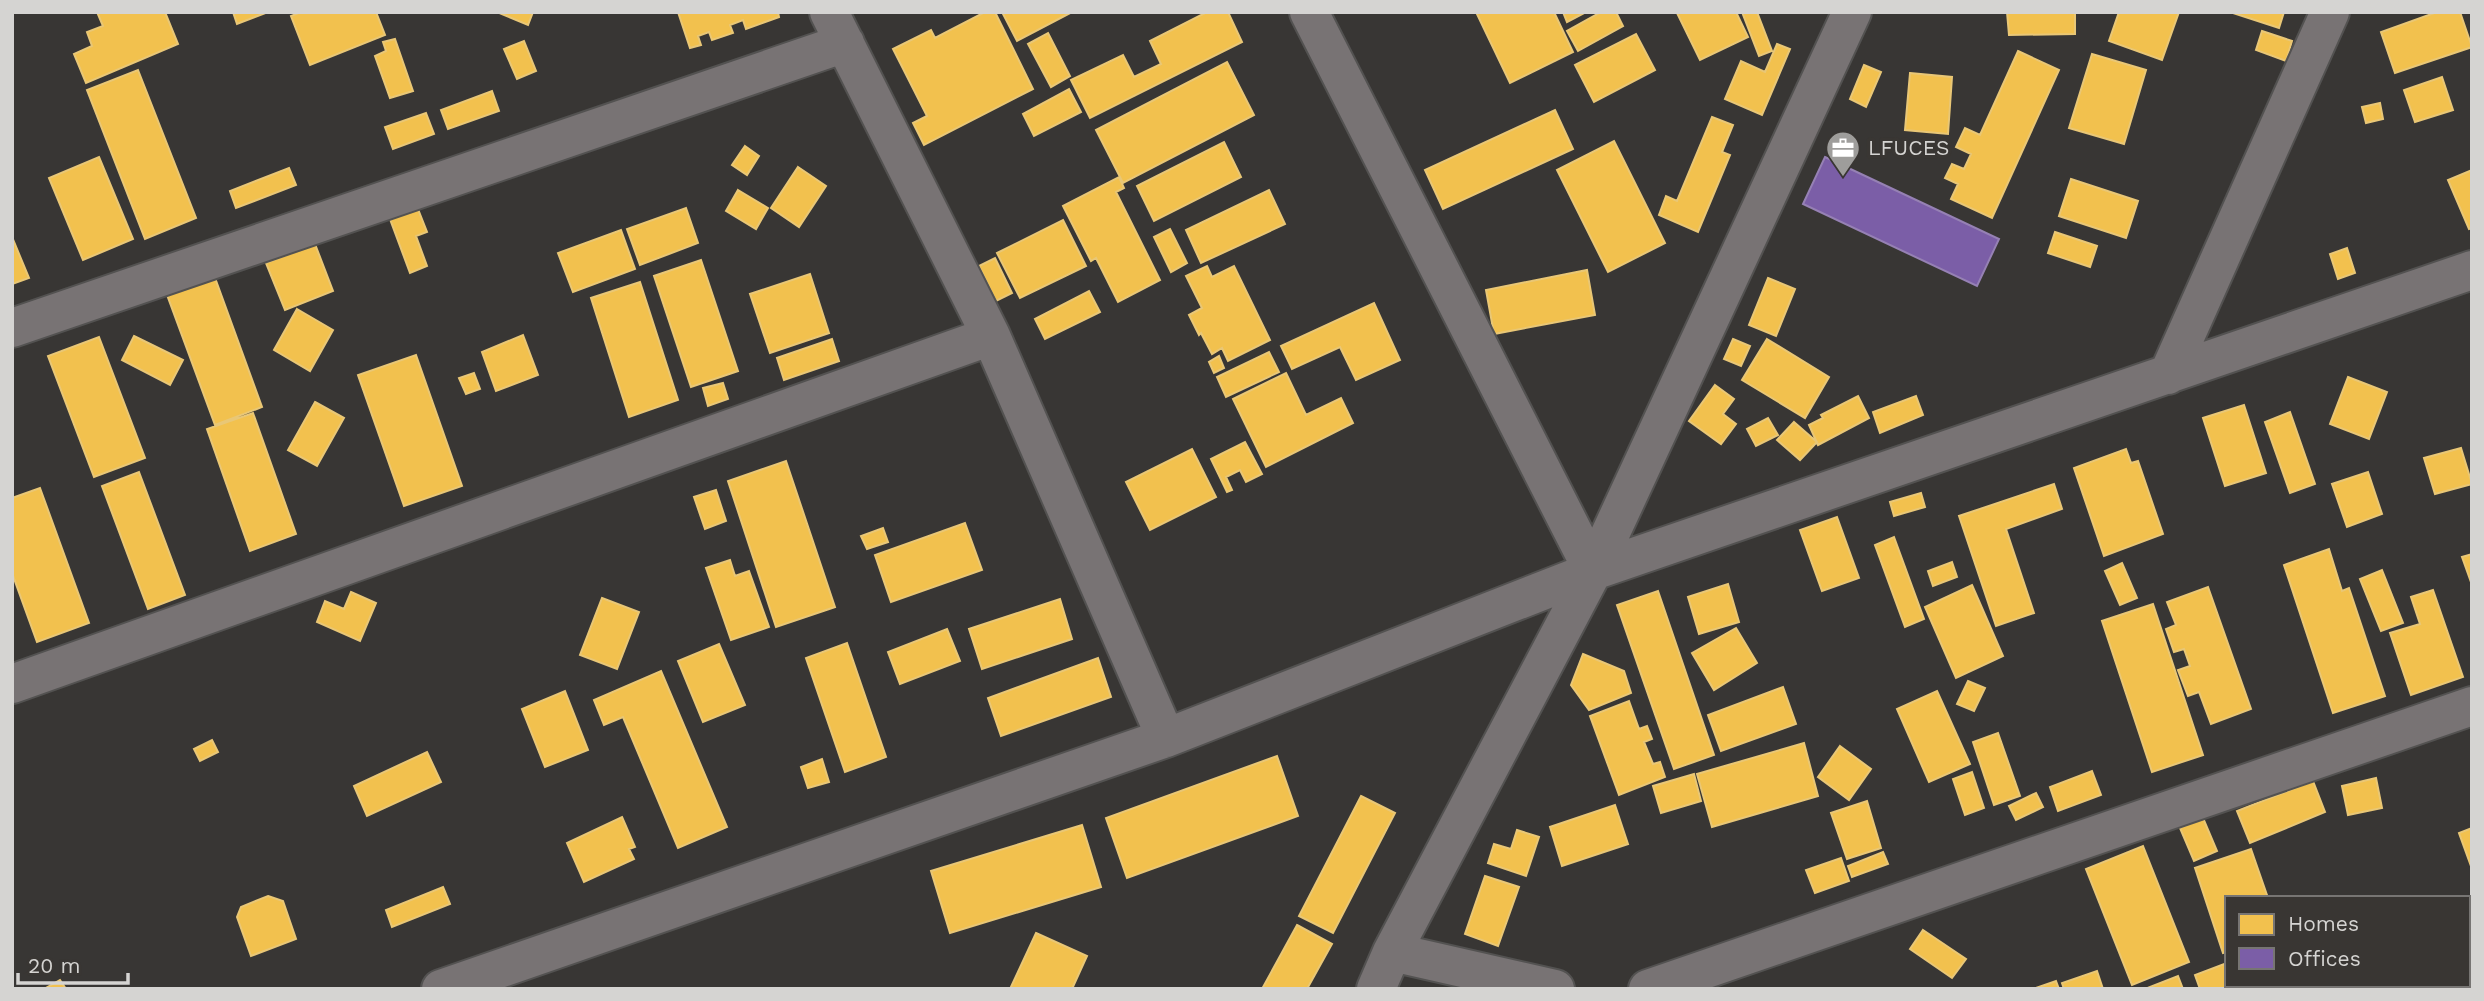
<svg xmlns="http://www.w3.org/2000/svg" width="2484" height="1001" viewBox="0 0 2484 1001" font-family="'Work Sans',sans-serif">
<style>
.homes{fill:#f2c14e;stroke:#e9c776;stroke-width:2}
.offices{fill:#7b5ea7;stroke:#9681b4;stroke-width:2}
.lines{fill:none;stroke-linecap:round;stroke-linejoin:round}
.minor-casing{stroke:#535251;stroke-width:42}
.minor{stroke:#787374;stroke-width:38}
.labels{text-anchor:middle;stroke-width:7;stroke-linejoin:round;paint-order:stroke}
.poi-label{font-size:21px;fill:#d5d4d2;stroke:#393633;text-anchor:start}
</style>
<rect width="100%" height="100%" fill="#383634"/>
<!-- homes -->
<path class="homes" d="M97,12H165L178,44L86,83L74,54L92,46L87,32L103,26Z
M233,12H268L237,24Z
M301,12H376L385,35L310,65L291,16Z
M497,12H533L528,25Z
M678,12H778L779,17L746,29L743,20L730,25L733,33L712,40L709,32L698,36L701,45L690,48Z
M985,12H995L1033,89L924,145L913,123L927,116L893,49L931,30L935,38Z
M1002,12H1072L1017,41Z
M1207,12H1228L1242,42L1090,118L1071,80L1123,55L1134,77L1161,64L1150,41Z
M1476,12H1554L1573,52L1510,83Z
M1563,12H1586L1567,22Z
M1601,12H1616L1623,26L1578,51L1567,31Z
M1736,12L1748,37L1700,60L1677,13Z
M1742,12H1757L1772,51L1759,56Z
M2007,12H2075V34L2009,35Z
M2119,12H2179L2162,60L2109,41Z
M2230,12H2284L2279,28Z
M2437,12H2460L2472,47L2395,73L2381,32Z
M2262,31L2292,41L2286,61L2256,50Z
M1048,33L1070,76L1051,87L1028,44Z
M1636,34L1655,70L1594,102L1575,65Z
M395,39L413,91L390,98L375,56L386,51L383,42Z
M524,41L536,71L517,79L504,49Z
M1777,44L1790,49L1762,115L1725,99L1741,61L1765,72Z
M2018,51L2059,70L1992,218L1951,199L1958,184L1945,178L1952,164L1964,169L1971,154L1956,147L1965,128L1980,135Z
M2092,54L2146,70L2124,144L2069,128Z
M1227,62L1254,115L1123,183L1096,130Z
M1864,65L1881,72L1866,107L1850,99Z
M138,70L196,218L145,239L87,90Z
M1910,73L1952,77L1948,134L1905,130Z
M2442,77L2453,110L2415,122L2404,90Z
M1069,89L1081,112L1034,136L1023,114Z
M492,91L499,111L448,129L441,110Z
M2380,103L2383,119L2366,123L2362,107Z
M1555,110L1573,149L1443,209L1425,170Z
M426,113L434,134L393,149L385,127Z
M1712,117L1733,125L1722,152L1730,155L1698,232L1659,215L1666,196L1677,201Z
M1614,141L1665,243L1608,272L1557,170Z
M1224,142L1241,177L1154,221L1137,186Z
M745,146L759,156L747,175L732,165Z
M99,157L133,239L83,260L49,178Z
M798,167L826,186L799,227L771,208Z
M289,168L296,185L236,208L230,191Z
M2472,170V228L2469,229L2448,180Z
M1119,177L1124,188L1116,192L1160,280L1118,302L1096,258L1091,261L1063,206Z
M2071,179L2138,201L2126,238L2059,216Z
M738,190L768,208L756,229L726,211Z
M1269,190L1285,224L1201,263L1186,230Z
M686,208L698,243L640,265L627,229Z
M418,209L427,232L416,236L427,266L410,273L390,219Z
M1063,220L1086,266L1020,298L997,253Z
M1170,229L1187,263L1171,272L1154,237Z
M621,230L635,269L573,292L558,253Z
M2055,232L2097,246L2090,267L2048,253Z
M12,237L29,278L12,284Z
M315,244L333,291L285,310L266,263Z
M2347,248L2355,273L2338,279L2330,254Z
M995,258L1012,293L996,301L979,266Z
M701,260L738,371L691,387L654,276Z
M1207,266L1212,277L1234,266L1270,340L1228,361L1222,348L1212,354L1201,333L1199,335L1189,315L1202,308L1186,276Z
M1587,270L1595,315L1494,334L1486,290Z
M810,274L829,333L770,353L750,294Z
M214,275L262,407L215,425L166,292Z
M1768,278L1795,289L1776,336L1749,325Z
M640,282L678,400L629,417L591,298Z
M1089,291L1100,312L1045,339L1035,319Z
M1374,303L1400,360L1356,380L1340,347L1292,369L1281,346Z
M297,309L333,330L310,371L274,350Z
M523,335L538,375L496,391L482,352Z
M134,336L183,360L170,385L122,360Z
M99,337L145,458L94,477L48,356Z
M832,339L839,361L784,380L777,358Z
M1733,339L1750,346L1741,366L1724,359Z
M1767,339L1829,377L1805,418L1742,380Z
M1269,352L1279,372L1226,397L1217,377Z
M416,355L462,486L404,506L358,375Z
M1219,356L1224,368L1214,373L1209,362Z
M474,373L480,389L466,394L459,378Z
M1286,373L1306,415L1341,398L1353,423L1266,467L1233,399Z
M2348,377L2387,392L2369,439L2330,424Z
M723,383L728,399L708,406L703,388Z
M1715,385L1734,399L1723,414L1736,424L1721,444L1689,421Z
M1858,396L1869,418L1818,445L1809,425L1823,418L1821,415Z
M1916,396L1923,415L1880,433L1873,412Z
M315,402L344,418L317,466L288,450Z
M2244,405L2266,473L2225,486L2203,418Z
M2290,412L2315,484L2290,493L2265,422Z
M253,413L296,534L250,551L207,429Z
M1768,418L1778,435L1756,446L1747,429Z
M1794,422L1817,442L1800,460L1777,440Z
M1245,442L1262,474L1246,482L1240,470L1226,477L1232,490L1227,492L1211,459Z
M2461,448L2472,484L2435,494L2424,458Z
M1192,449L1216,497L1150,530L1126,482Z
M2126,449L2131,463L2138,461L2163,534L2104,556L2074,468Z
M786,461L835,607L776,627L728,481Z
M139,472L185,595L148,609L102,486Z
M2368,472L2382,514L2347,527L2332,484Z
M2054,484L2062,509L2006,529L2034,613L1996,626L1959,516Z
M40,488L89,623L37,642L12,573V498Z
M716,490L726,521L705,529L694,497Z
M1921,493L1925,507L1894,516L1890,502Z
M1837,517L1859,578L1822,591L1800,530Z
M965,523L982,570L891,602L875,555Z
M883,528L888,542L867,549L861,536Z
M1894,537L1924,619L1905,627L1875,545Z
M2329,549L2342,591L2349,588L2385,696L2333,713L2284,565Z
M2472,554V585L2462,557Z
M730,560L735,576L749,571L769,627L731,640L706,568Z
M1952,562L1957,577L1933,586L1928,571Z
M2122,563L2137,598L2120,605L2105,571Z
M2382,570L2403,623L2381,631L2360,579Z
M1728,584L1739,622L1699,634L1688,597Z
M1972,585L2003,656L1956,678L1925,607Z
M2208,587L2251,709L2211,724L2199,692L2188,696L2178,670L2190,666L2184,649L2174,652L2166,629L2176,625L2167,602Z
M2433,590L2463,677L2411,695L2390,633L2420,624L2411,597Z
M1658,591L1714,755L1674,769L1617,605Z
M351,592L376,603L360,641L317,622L325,601L344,609Z
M602,598L639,612L617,669L580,655Z
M1060,599L1072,639L982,669L969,629Z
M2153,604L2203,755L2152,772L2102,621Z
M1736,628L1757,663L1714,690L1692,653Z
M947,629L960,661L900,684L888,652Z
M847,643L886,757L845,772L806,658Z
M719,644L745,705L703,722L678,661Z
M1583,654L1624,671L1631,693L1589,710L1571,685Z
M1098,658L1111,697L1001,736L988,698Z
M661,671L727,827L678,848L623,717L604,725L594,700Z
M1968,681L1985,688L1974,711L1957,704Z
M1783,687L1796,724L1721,751L1708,715Z
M565,691L588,750L545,767L522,709Z
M1937,691L1970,764L1929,782L1897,709Z
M1629,701L1639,729L1647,726L1652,739L1644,742L1653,764L1660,762L1665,777L1619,795L1590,716Z
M1998,733L2020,796L1994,805L1973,742Z
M212,740L218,752L200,761L194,749Z
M1804,743L1818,796L1712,827L1697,774Z
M1840,746L1871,769L1849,800L1818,777Z
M427,752L441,782L367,816L354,786Z
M1277,756L1298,816L1127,878L1106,818Z
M822,759L829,782L808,788L801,767Z
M2092,771L2101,795L2058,811L2050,787Z
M1972,772L1984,808L1965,815L1953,779Z
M1694,774L1701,801L1661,813L1653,786Z
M2376,778L2382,808L2348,815L2342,786Z
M2313,781L2325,812L2250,843L2237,811Z
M2036,793L2043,807L2016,820L2009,806Z
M1361,796L1395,813L1333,933L1299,916Z
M1867,801L1881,848L1847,859L1831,813Z
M1615,805L1628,844L1562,866L1550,827Z
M622,817L635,847L629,849L634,859L584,882L567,843Z
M2203,818L2217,851L2194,861L2180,828Z
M1082,825L1101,887L950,933L931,871Z
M2472,828V869L2459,833Z
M1517,830L1539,837L1526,876L1488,863L1494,844L1511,849Z
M2143,846L2189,962L2132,985L2086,869Z
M2251,849L2268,898H2227V952L2223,953L2195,868Z
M1883,852L1888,864L1852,877L1848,866Z
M1841,858L1849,881L1815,893L1806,870Z
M1485,876L1519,887L1498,946L1465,934Z
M443,887L450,904L392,927L386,910Z
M268,896L283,901L296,939L251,956L237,917L241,907Z
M1297,925L1332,944L1307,989H1262Z
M1923,930L1966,959L1952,978L1910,949Z
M1036,933L1087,956L1072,989H1010Z
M2227,963V985H2235L2236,989H2200L2195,975Z
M2097,971L2103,989H2064L2062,983Z
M2178,976L2183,989H2145Z
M60,980L66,989H44Z
M2056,981L2059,989H2033Z
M2244,985H2283L2284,989H2245Z
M2397,985H2436L2438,989H2398Z"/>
<!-- offices -->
<path class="offices" d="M1825,157L1999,239L1977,286L1803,204Z"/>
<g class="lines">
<!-- minor casing -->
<g class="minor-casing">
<path id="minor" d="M829,12L991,336L1166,738
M1309,12L1593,571
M12,328L845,43
M2168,375L2330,12
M12,684L991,336
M1392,952L1555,989
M441,989L1166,738L1593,571L2472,270
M1376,989L1392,952L1593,571L1852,12
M1648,989L2472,706"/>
</g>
<!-- minor -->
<use href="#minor" class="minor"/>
</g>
<!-- icons -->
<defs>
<g id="office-pin" transform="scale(1.75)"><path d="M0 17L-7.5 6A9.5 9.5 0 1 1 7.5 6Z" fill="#9e9d9b" stroke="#393633"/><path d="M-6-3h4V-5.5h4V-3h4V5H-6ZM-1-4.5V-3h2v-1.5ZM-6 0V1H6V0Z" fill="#fff"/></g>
</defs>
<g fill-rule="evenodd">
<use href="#office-pin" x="1843" y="148"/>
</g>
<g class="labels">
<!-- poi labels -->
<g class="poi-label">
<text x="1868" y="155">LFUCES</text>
</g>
</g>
<!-- border -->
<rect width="2484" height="1001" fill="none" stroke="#d5d4d2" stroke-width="28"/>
<!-- legend -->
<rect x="2225" y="896" width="245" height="91" fill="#393633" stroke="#777573" stroke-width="2"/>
<rect x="2239" y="914" width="35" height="21" fill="#f2c14e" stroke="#777573" stroke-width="2"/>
<text x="2288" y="931" font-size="21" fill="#d5d4d2">Homes</text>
<rect x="2239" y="948" width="35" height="21" fill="#7b5ea7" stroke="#777573" stroke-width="2"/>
<text x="2288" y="966" font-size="21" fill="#d5d4d2">Offices</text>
<!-- scale -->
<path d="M18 973v10h110v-10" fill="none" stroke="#d5d4d2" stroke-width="3.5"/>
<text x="28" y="973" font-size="21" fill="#d5d4d2" stroke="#393633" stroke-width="5" paint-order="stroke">20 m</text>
</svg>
